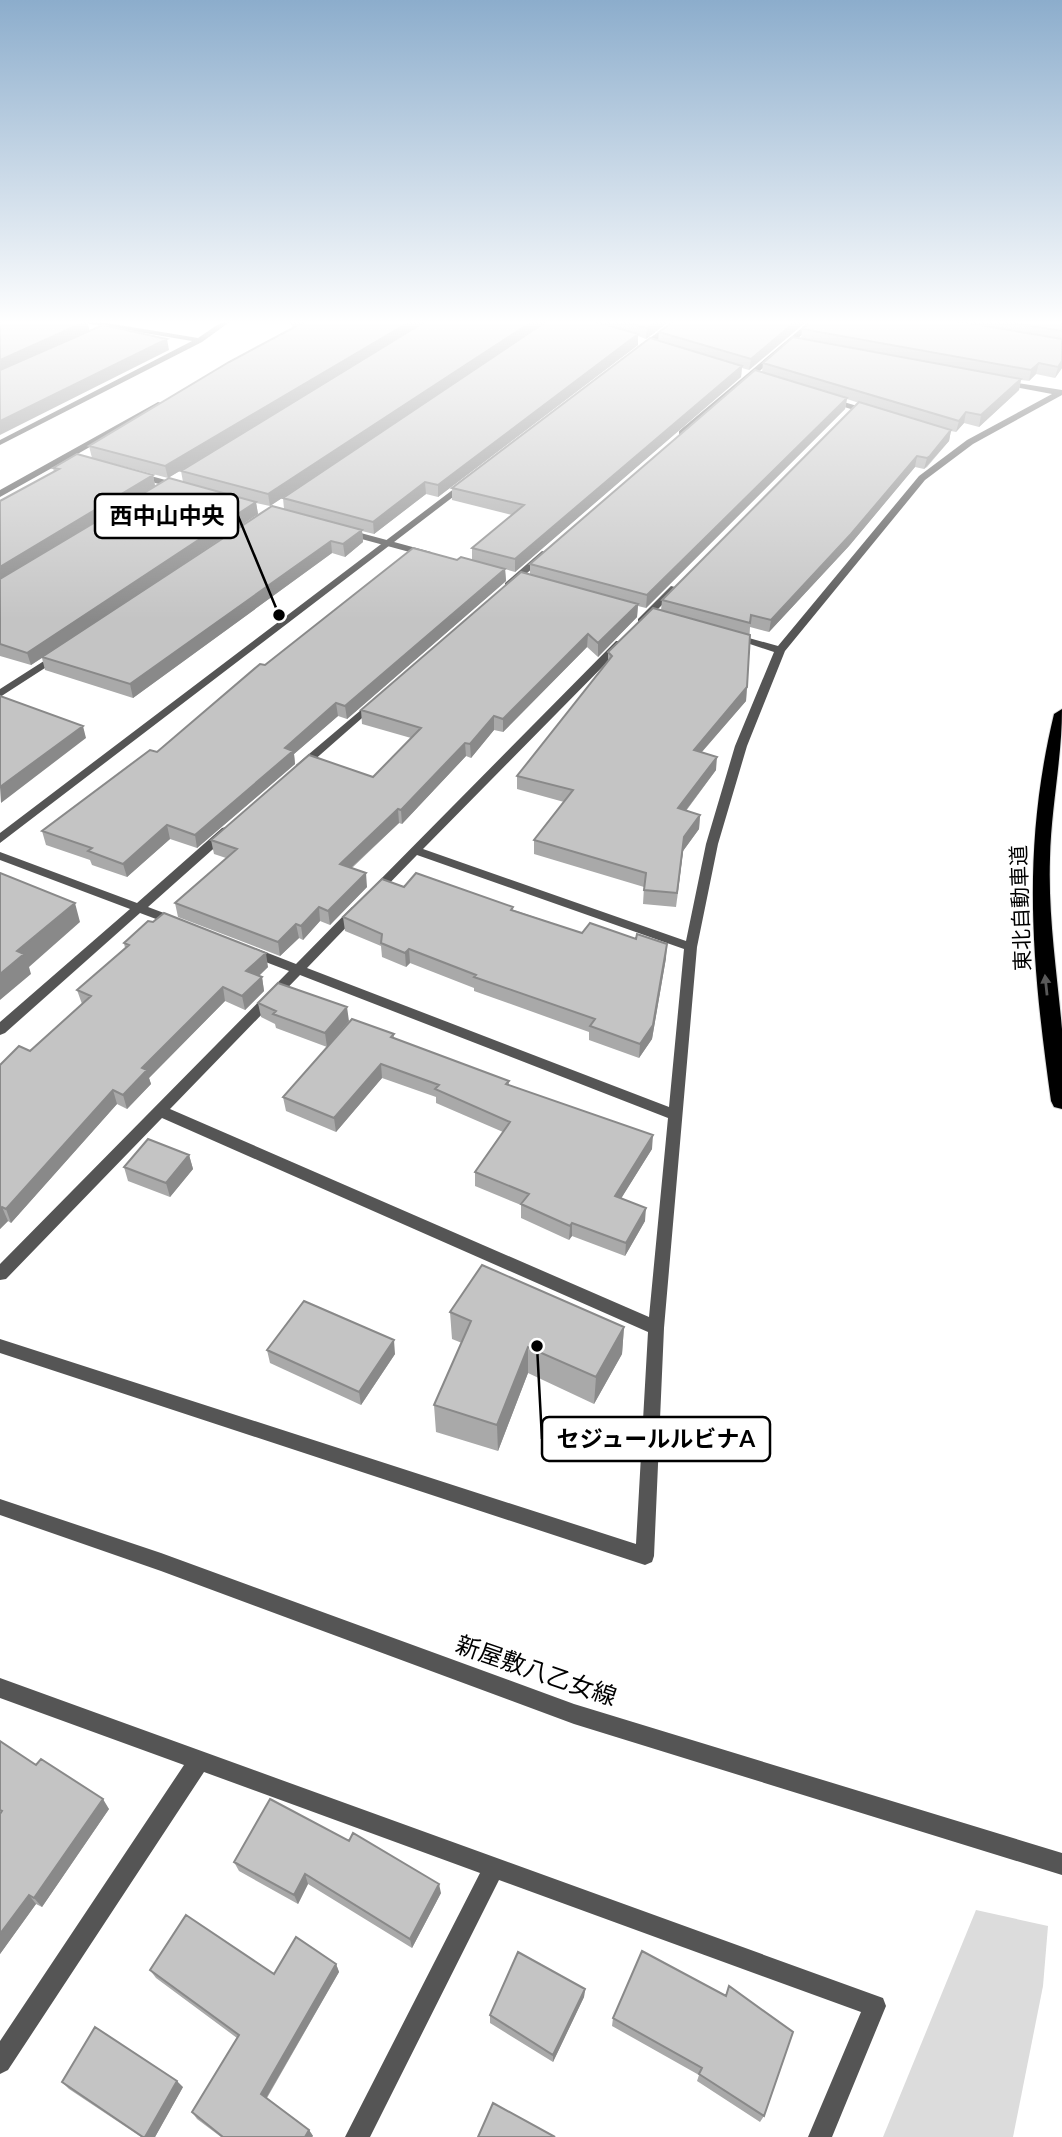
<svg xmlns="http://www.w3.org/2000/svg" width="1062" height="2137" viewBox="0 0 1062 2137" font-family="Lato,'Noto Sans JP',sans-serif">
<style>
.green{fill:#dcdcdc}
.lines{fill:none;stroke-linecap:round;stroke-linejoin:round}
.motorway-casing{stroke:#dbdbdb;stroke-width:2}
.minor{fill:#555;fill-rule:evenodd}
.tertiary{fill:#555;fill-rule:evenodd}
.motorway{fill:#000;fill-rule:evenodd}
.wall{fill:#a9a9a9;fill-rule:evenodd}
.shaded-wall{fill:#898989}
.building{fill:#c4c4c4;stroke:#898989;stroke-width:2}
.oneway{fill:#595959}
.labels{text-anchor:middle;stroke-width:5;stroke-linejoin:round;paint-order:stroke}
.street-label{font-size:21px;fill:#000;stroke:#fff}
.near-street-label{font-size:24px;fill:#000;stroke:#fff}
.leader{fill:none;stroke:#000;stroke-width:2.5}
.callout-dot{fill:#000;stroke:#fff;stroke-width:2.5}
.callout{fill:#fff;stroke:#000;stroke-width:2.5}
.callout-label{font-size:23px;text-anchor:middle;font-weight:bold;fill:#000}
</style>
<rect width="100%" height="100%" fill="#fff"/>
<!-- green -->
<path class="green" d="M976,1910L1048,1926L1043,1986L1013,2137H883Z"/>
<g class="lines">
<!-- motorway casing -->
<g class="motorway-casing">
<path id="motorway" d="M1062,709C1062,759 1051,808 1050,858C1048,916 1057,972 1062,1029C1062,1055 1062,1082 1062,1109L1054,1107L1051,1101C1032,964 1021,851 1054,714Z"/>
</g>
<!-- minor -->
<path class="minor" d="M82,321H95L198,338L223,321H231L202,342L0,445V440L192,341L85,323Z
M810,321H818L685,435H679V431Z
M999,380L1062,390V395L973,444L925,480L785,651L747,746L718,844L697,947L664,1328L654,1556L652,1562L645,1565L0,1353V1339L636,1544L648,1332L162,1118L6,1279L0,1280V1264L289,971L245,954L244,951L245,948H255L296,964L352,907L356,906L362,910L360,913L307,968L669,1107L684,949L417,855L377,896L373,897L367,893L616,641H624V645L423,849L686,941L706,844L735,746L774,652L726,636L731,633L778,646L919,476L967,440L1052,394L999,384ZM300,975L668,1118L649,1317L170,1109Z
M827,397L874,411L875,413L871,415L824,401L823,399Z
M158,402L165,404L74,456L93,461V465L68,459L0,497V490Z
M136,472L184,485L185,487L181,490L133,477V473Z
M346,529L431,552L433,554L428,557L343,534V530Z
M542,551L550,553L511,587H505V583Z
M671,586L679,588L644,623H638V619Z
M58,652L62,653V657L0,697V689Z
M374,699L378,700V704L304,769H296V765Z
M226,827L230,828V834L148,907L180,919L182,922L180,925H172L140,913L5,1033L0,1035V1022L130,909L0,860V852L137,903L222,828Z
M0,1678L883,1998L886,2006L832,2137H808L861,2012L499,1880L370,2137H345L480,1873L204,1772L8,2070L0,2074V2041L184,1765L0,1698Z"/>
<!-- tertiary -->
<path class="tertiary" d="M674,321H682L643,351H637V347Z
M463,482L470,484L0,843V833Z
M0,1499L161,1553L574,1704L1062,1853V1875L574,1724L161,1571L0,1515Z"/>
<!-- motorway -->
<use href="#motorway" class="motorway"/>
</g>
<!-- wall -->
<path class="wall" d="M289,321H670L646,339L638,336V345L438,497L426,494L374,534L362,531L363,542L345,557L332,553L133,698L45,670L42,658L31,665L0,656V501L54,472L53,468L153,475L155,486L102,518L183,482L181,471L287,407L168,478L92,458L89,446L293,328ZM372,438L283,498L284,509L174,570L258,514L256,503L270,506Z
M807,321L749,370L742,368L741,377L515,572L505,569L506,581L347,719L338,716L294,754L295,764L197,848L170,839L127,877L92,865L90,860L46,845L42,831L157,752L265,665L457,560H472V548L512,515L452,500V488L658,340L659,332Z
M811,321H1062V368L1055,378L1036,374L1029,381L1021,380L1019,390L979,427L964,423L956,432L951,431L949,441L927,467L924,469L915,467L849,546L769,632L750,627L746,701L702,752L716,770L686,811L700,815L699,829L683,851L676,907L643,904L644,887L534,854V840L564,802L517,789V776L608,661V652L661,610L662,600L859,403L847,399L845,409L646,608L638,606L637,617L598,657L587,647L503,732L494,730L471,758L466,756L402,824L399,823L352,868L367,887L330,925L320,921L303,940L299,938L280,956L178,917L175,903L226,858L214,854L211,840L373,777L411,738L362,724L361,710L530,575V564L762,372L763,363L801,338L802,329Z
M404,887L514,910L582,933L666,958L652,1039L639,1058L589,1040V1032L474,991V988L410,963L406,967L382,957L381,946L345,931L343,917Z
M124,943L268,967L259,976L262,977L264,991L245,1010L225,1001L149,1078L151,1084L127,1109L117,1104L11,1223L8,1221L0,1229V1065L30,1051L82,1004L77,990L125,948Z
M258,1003L349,1021L327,1047L276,1028L275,1024L261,1017Z
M394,1034V1039L509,1081V1085L652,1149L621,1198L645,1221L625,1256L572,1236L569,1240L521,1218V1205L475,1186V1172L503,1132L436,1103V1097L382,1078L336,1132L286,1111L283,1097Z
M189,1155L193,1169L170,1197L128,1181L124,1167Z
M450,1312L624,1327L622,1354L594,1404L528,1373L498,1451L436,1432L434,1405L462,1343L452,1339Z
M267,1350L395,1354L361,1405L270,1363Z
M0,1741L36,1765L109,1809L42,1907L36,1904L0,1954Z
M234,1862L441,1893L412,1948L308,1884L298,1904L239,1871Z
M642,1951L764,2116L760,2122L697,2081L699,2075L612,2026L613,2018Z
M336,1964L339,1972L267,2098L309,2130L313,2136L312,2137H221L197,2119L192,2112L237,2038L156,1978L150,1970L274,1974Z
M585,1989L584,1997L553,2062L490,2023V2015Z
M62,2082L183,2087L155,2137H141L69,2089Z"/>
<!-- shaded-wall -->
<path class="shaded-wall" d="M87,321L90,332L0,372V360Z
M292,321H308L293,328Z
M411,321H429L168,478L165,466Z
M533,321H549L270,506L268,494Z
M657,321H670L646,339L647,328Z
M796,321H807L749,370L751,359Z
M638,334V345L438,497V485Z
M167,339L169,350L0,435V421Z
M1062,361V368L1055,378L1058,367Z
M1039,363L1036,374L1029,381L1031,370Z
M742,366L741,377L515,572V559Z
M1021,379L1019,390L979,427L981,415Z
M847,398L845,409L646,608L647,595Z
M966,412L964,423L956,432L959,421Z
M951,430L949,441L924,469L927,458Z
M917,456L915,467L849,546L769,632L771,620Z
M153,475L155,486L0,581V567Z
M425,482L426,494L374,534L373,522Z
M256,502L258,514L31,665L27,653Z
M362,530L363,542L345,557L343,544Z
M331,541L332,553L133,698L130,684Z
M505,569L506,581L347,719L345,706Z
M638,604L637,617L598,657V643Z
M588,634L587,647L503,732V719Z
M747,687L746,701L692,763L694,750Z
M336,703L338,716L294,754L295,764L197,848L195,835L285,748Z
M494,716V730L471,758L470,744Z
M83,726L86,738L1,803L0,787Z
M465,743L466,756L402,824L401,810Z
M717,757L716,770L677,822L678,808Z
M398,809L399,823L341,877L340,864Z
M700,815L699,829L683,851L676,907L684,837Z
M167,825L170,839L127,877L123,864Z
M366,873L367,887L330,925L328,911Z
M75,903L80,922L29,967L31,974L0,1000V974L17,951Z
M319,907L320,921L303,940L301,926Z
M296,924L299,938L280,956L278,942Z
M667,944L666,958L652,1039L639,1058L640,1044Z
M409,949L410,963L406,967L405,953Z
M266,953L268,967L249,985L246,971Z
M262,977L264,991L245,1010L242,996Z
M223,987L225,1001L149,1078L151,1084L127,1109L123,1095L142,1068Z
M347,1007L349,1021L327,1047L325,1033Z
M381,1064L382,1078L336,1132L334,1118Z
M113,1090L117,1104L11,1223L6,1209Z
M653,1135L652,1149L614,1210L615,1196Z
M189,1155L193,1169L170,1197L166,1183Z
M2,1207L8,1221L0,1229V1210Z
M646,1208L645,1221L625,1256L626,1243Z
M572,1223V1236L569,1240L570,1226Z
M624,1327L622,1354L594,1404L596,1377Z
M394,1340L395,1354L361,1405L359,1392Z
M528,1347V1373L498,1451L497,1425Z
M103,1799L109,1809L42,1907L34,1898Z
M305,1874L308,1884L298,1904L294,1895Z
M439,1884L441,1893L412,1948L410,1939Z
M29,1895L36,1904L0,1954V1934Z
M336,1964L339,1972L265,2100L261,2094Z
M585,1989L584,1997L553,2062V2055Z
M177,2081L183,2087L155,2137H145Z
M309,2130L313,2136L312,2137H305Z"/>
<!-- building -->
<path class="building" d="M0,321H87L0,360Z
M306,321H411L165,466L89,446L229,362Z
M426,321H533L268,494L181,471Z
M547,321H593L638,334L438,485L425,482L373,522L283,498Z
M621,321H657L647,328Z
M674,321H796L751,359L659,332Z
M811,321H957L1062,339V361L1058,367L1039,363L1031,370L802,329Z
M1002,321H1062V331Z
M103,325L167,339L0,421V370Z
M793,337L1021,379L981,415L966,412L959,421L763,363Z
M650,338L742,366L515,559L472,548L524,505L452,488Z
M755,370L847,398L647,595L530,564Z
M859,402L951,430L930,456L927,458L917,456L851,534L771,620L751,615L750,623L662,600Z
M77,454L153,475L0,567V501L59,469L53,468Z
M169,478L256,502L27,653L0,644V579Z
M272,506L362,530L343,544L331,541L130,684L42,657Z
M413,548L457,560L461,557L505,569L345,706L336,703L285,748L293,751L195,835L167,825L123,864L88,851L92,848L42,831L150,750L157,752L260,664L265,665Z
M521,572L638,604L598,643L588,634L503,719L494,716L470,744L465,743L401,810L398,809L340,864L366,873L328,911L319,907L301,926L296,924L278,942L175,903L237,849L211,840L309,755L373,777L421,728L361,710Z
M653,608L750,635L747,687L694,750L717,757L678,808L700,815L684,837L677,893L644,890L646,873L534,840L573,790L517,776L612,656L608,652Z
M0,696L83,726L0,787Z
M0,873L75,903L17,951L24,954L0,974Z
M416,873L513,907L511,910L582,933L590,923L636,939L637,934L667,944L653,1025L640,1044L590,1026L595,1019L474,977L476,975L409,949L405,953L381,943L382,934L343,917L382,879L404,887Z
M164,913L266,953L246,971L262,977L242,996L223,987L142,1068L147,1070L123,1095L113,1090L6,1209L2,1207L0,1210V1065L19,1046L30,1051L91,996L77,990L129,945L124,943L148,921L153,922Z
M278,983L347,1007L325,1033L273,1014L276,1011L258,1003Z
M352,1019L394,1034L391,1037L509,1081L506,1084L653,1135L615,1196L646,1208L626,1243L572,1223L570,1226L521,1204L529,1194L475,1172L510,1122L435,1089L439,1085L381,1064L334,1118L283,1097Z
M148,1139L189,1155L166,1183L124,1167Z
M482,1265L624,1327L596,1377L528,1347L497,1425L434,1405L471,1321L450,1312Z
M304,1301L394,1340L359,1392L267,1350Z
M0,1741L36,1765L41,1759L103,1799L34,1898L29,1895L0,1934V1814L2,1811L0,1810Z
M270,1799L349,1841L353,1833L439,1884L410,1939L305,1874L294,1895L234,1862Z
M186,1915L274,1974L296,1937L336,1964L261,2094L309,2130L305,2137H223L192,2112L239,2035L150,1970Z
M642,1951L726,1996L729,1986L793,2032L764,2116L699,2074L702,2068L613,2018Z
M518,1952L585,1989L553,2055L490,2015Z
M95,2027L177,2081L145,2137H143L62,2082Z
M493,2103L555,2137H478Z"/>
<!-- one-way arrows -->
<defs><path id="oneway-solid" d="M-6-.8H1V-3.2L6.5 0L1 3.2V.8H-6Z" transform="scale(1.75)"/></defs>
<use class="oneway" href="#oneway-solid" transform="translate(1046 985) rotate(-96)"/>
<!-- sky -->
<linearGradient id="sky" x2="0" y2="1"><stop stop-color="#8cadcc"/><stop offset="0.52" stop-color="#fff"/><stop offset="1" stop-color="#fff" stop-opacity="0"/></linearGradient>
<rect width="1062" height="620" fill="url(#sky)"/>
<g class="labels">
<!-- street labels -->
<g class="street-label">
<text transform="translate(1021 908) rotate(-92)" y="7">東北自動車道</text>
</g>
<!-- near-street labels -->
<g class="near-street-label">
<text transform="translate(536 1671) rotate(19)" y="8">新屋敷八乙女線</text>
</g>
</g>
<!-- callouts -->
<path class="leader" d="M279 615L238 516M537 1346L542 1439"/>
<g class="callout-dot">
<circle cx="279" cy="615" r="7"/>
<circle cx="537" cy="1346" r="7"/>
</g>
<g class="callout">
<rect x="95" y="494" width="143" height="44" rx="7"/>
<rect x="542" y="1417" width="228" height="44" rx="7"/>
</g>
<g class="callout-label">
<text x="167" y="524">西中山中央</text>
<text x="656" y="1447">セジュールルビナA</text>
</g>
</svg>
